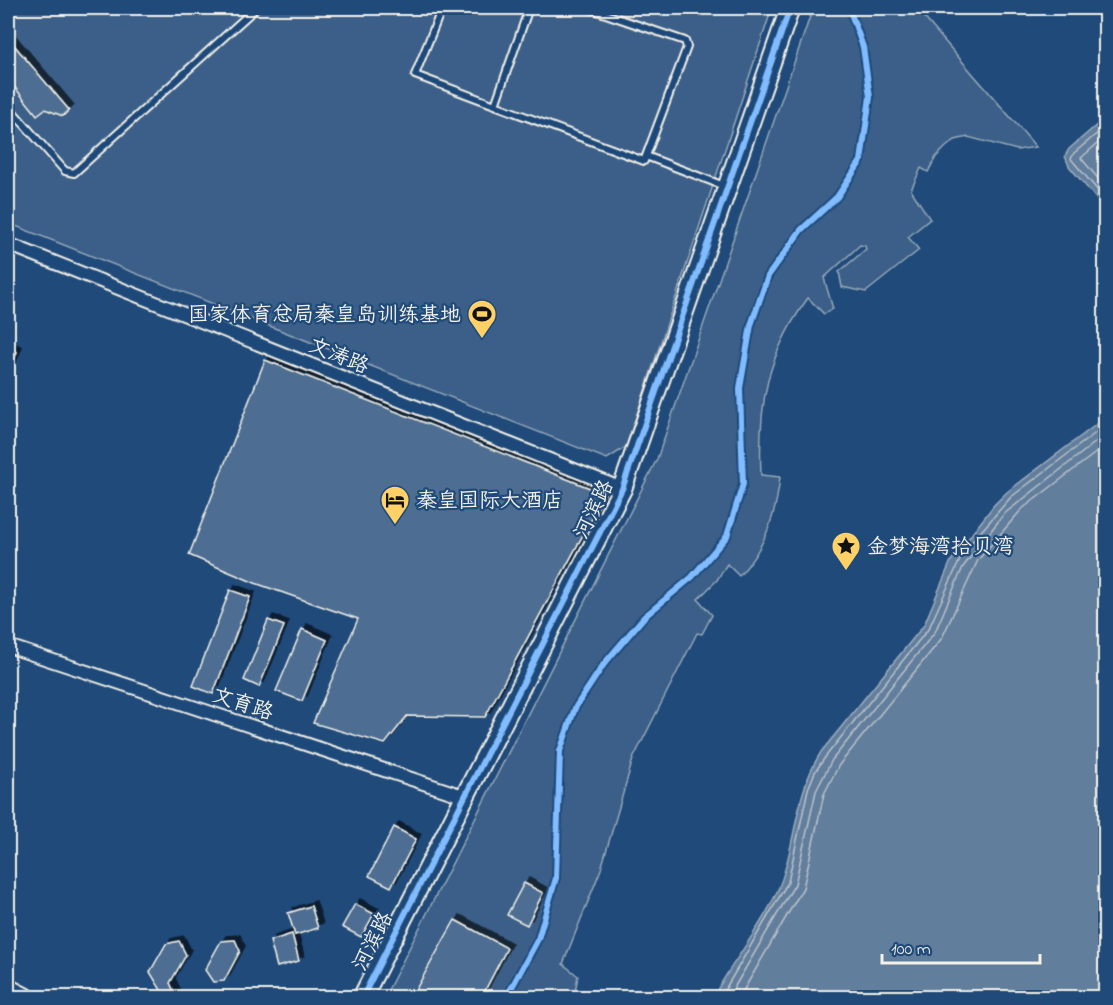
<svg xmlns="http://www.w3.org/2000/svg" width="1113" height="1005" viewBox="0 0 1113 1005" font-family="'Indie Flower','LXGW WenKai TC',sans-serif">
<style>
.green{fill:#3a5f88;stroke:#97a8b8;stroke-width:1.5}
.water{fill:#627e9d;stroke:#9cacbb;stroke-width:1.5}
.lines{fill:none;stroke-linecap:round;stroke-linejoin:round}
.shore{stroke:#bac3ca;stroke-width:1.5}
.building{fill:#4d6e92;stroke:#f4f1e8;stroke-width:1.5;filter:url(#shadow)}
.lane-casing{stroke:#f4f1e8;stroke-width:10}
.street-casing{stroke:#f4f1e8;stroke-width:16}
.secondary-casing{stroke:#f4f1e8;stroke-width:22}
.lane{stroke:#1f4a7a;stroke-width:6}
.street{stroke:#1f4a7a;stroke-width:12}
.secondary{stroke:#1f4a7a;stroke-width:18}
.cycleway-casing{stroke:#1f4a7a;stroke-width:10}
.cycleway{stroke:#80bcff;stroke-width:6}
.labels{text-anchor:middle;stroke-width:4.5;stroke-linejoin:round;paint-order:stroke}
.poi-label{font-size:21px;fill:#f4f1e8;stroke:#1f4a7a;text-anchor:start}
.street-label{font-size:21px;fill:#f4f1e8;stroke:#1f4a7a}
</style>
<defs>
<filter id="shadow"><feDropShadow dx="5" dy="-5" stdDeviation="0" flood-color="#0009"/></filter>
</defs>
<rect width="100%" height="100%" fill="#1f4a7a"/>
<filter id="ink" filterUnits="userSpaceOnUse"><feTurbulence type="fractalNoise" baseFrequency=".0167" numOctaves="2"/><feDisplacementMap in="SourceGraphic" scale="12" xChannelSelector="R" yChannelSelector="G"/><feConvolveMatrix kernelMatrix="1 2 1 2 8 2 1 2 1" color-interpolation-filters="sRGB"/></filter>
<g filter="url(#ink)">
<!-- green -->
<path class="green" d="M8,8H772L626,447L607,459L8,223Z
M813,8H916L1036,147L1017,150L968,137L955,140L946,147L936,157L928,172L921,168L911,190L930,219L908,237L919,250L866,292L842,287L839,272L866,249L865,246L860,245L824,278L833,309L824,314L808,298C766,356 758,405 761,475L780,477C776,515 765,548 739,576L727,564L717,580L698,599L712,615L702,634L697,633L633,759L601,869L563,964L578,976L574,997L551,995L550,998H384L657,459Z"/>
<!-- water -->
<path class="water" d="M1105,118V209L1069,166L1065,156L1069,149Z
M1105,418V997H713C733,960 769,918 782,879C797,835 795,794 821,752L924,625L951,561L994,505L1007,492Z"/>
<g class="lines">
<!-- shore -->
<path class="shore" d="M1106,126L1074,153L1071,159L1106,200
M1106,136L1081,158L1106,188
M720,998L788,882L808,789L815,772L826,756L929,628L964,551L1011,497L1106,425
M728,998L795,884L816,791L832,760L935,632L963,567L1004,514L1106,434
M739,998L803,888L824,794L839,765L942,638L978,560L1022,509L1106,445"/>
</g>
<!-- building -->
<path class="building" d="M8,38L69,110L63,116L45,109L37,115L8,79Z
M8,348L17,352L8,374Z
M265,360L605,494L485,717L407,716L385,744L313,723L358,619L255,583L189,555Z
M230,590L250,597L213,694L193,686Z
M268,620L284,626L259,687L244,680Z
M302,629L327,640L302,701L276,691Z
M394,827L416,839L391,887L369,876Z
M524,883L543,893L527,925L507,915Z
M355,904L374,914L361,937L342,927Z
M311,906L318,928L295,935L288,913Z
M455,920L507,948L481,998H411Z
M292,934L299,961L277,967L270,941Z
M235,940L240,951L224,981L213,982L205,970L221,941Z
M179,941L186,955L170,983L177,998H157L161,990L150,972L166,944Z"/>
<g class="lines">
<!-- lane casing -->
<g class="lane-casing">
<path id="lane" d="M442,8L415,75L644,161L646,156L724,186
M588,8L685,41L687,47L646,156
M495,105L529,8
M8,106L65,171L74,173L256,8"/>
</g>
<!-- street casing -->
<g class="street-casing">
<path id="street" d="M8,244L622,489
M8,646L466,797
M8,985L33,998"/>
</g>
<!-- secondary casing -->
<g class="secondary-casing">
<path id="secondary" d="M362,998L622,489L790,8"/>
</g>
<!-- lane -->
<use href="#lane" class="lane"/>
<!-- street -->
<use href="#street" class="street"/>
<!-- secondary -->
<use href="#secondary" class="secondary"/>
<!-- cycleway casing -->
<g class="cycleway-casing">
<path id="cycleway" d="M362,998L622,489L790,8
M506,998L538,939L556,878L560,751L575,708L604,664L644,617L692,577L727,536L743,484L740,388L751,325L768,276L801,230L837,197L861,161L870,97L863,47L849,8"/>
</g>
<!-- cycleway -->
<use href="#cycleway" class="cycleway"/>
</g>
</g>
<!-- icons -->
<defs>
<g id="stadium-pin" transform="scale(1.5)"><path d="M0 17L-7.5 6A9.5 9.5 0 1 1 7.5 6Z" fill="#ffd166" stroke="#1f4a7a"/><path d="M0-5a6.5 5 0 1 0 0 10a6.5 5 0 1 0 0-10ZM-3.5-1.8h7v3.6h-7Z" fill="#111"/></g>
<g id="hotel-pin" transform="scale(1.5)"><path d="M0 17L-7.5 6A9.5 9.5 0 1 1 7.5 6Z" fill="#ffd166" stroke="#1f4a7a"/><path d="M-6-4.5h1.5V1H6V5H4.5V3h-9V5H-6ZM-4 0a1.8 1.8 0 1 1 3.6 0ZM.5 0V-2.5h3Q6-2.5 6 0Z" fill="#111"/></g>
<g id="sight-pin" transform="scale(1.5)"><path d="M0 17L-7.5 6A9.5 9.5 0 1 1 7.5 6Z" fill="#ffd166" stroke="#1f4a7a"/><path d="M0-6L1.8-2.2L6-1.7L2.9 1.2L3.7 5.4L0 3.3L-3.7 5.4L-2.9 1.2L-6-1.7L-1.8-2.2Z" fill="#111"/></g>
</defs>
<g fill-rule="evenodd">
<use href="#stadium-pin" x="482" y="314"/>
<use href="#hotel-pin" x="395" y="500"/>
<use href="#sight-pin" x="846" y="546"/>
</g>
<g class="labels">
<!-- poi labels -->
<g class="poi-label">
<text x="461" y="321" text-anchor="end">国家体育总局秦皇岛训练基地</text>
<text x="416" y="507">秦皇国际大酒店</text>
<text x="867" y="553">金梦海湾拾贝湾</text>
</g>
<!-- street labels -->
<g class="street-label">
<text transform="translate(339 355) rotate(22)" y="7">文涛路</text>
<text transform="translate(593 509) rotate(-64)" y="7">河滨路</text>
<text transform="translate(243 703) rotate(18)" y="7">文育路</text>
<text transform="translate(372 941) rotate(-63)" y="7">河滨路</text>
</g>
</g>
<!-- margin -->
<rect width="1113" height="1005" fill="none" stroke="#1f4a7a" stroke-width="30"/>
<rect x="15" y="15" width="1083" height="975" fill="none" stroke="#f4f1e8" stroke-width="2" filter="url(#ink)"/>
<!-- scale -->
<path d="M882 954v9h158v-9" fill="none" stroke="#f4f1e8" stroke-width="3"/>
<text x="891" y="954" font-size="18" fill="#f4f1e8" stroke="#1f4a7a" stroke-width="4.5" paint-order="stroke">100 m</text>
</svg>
